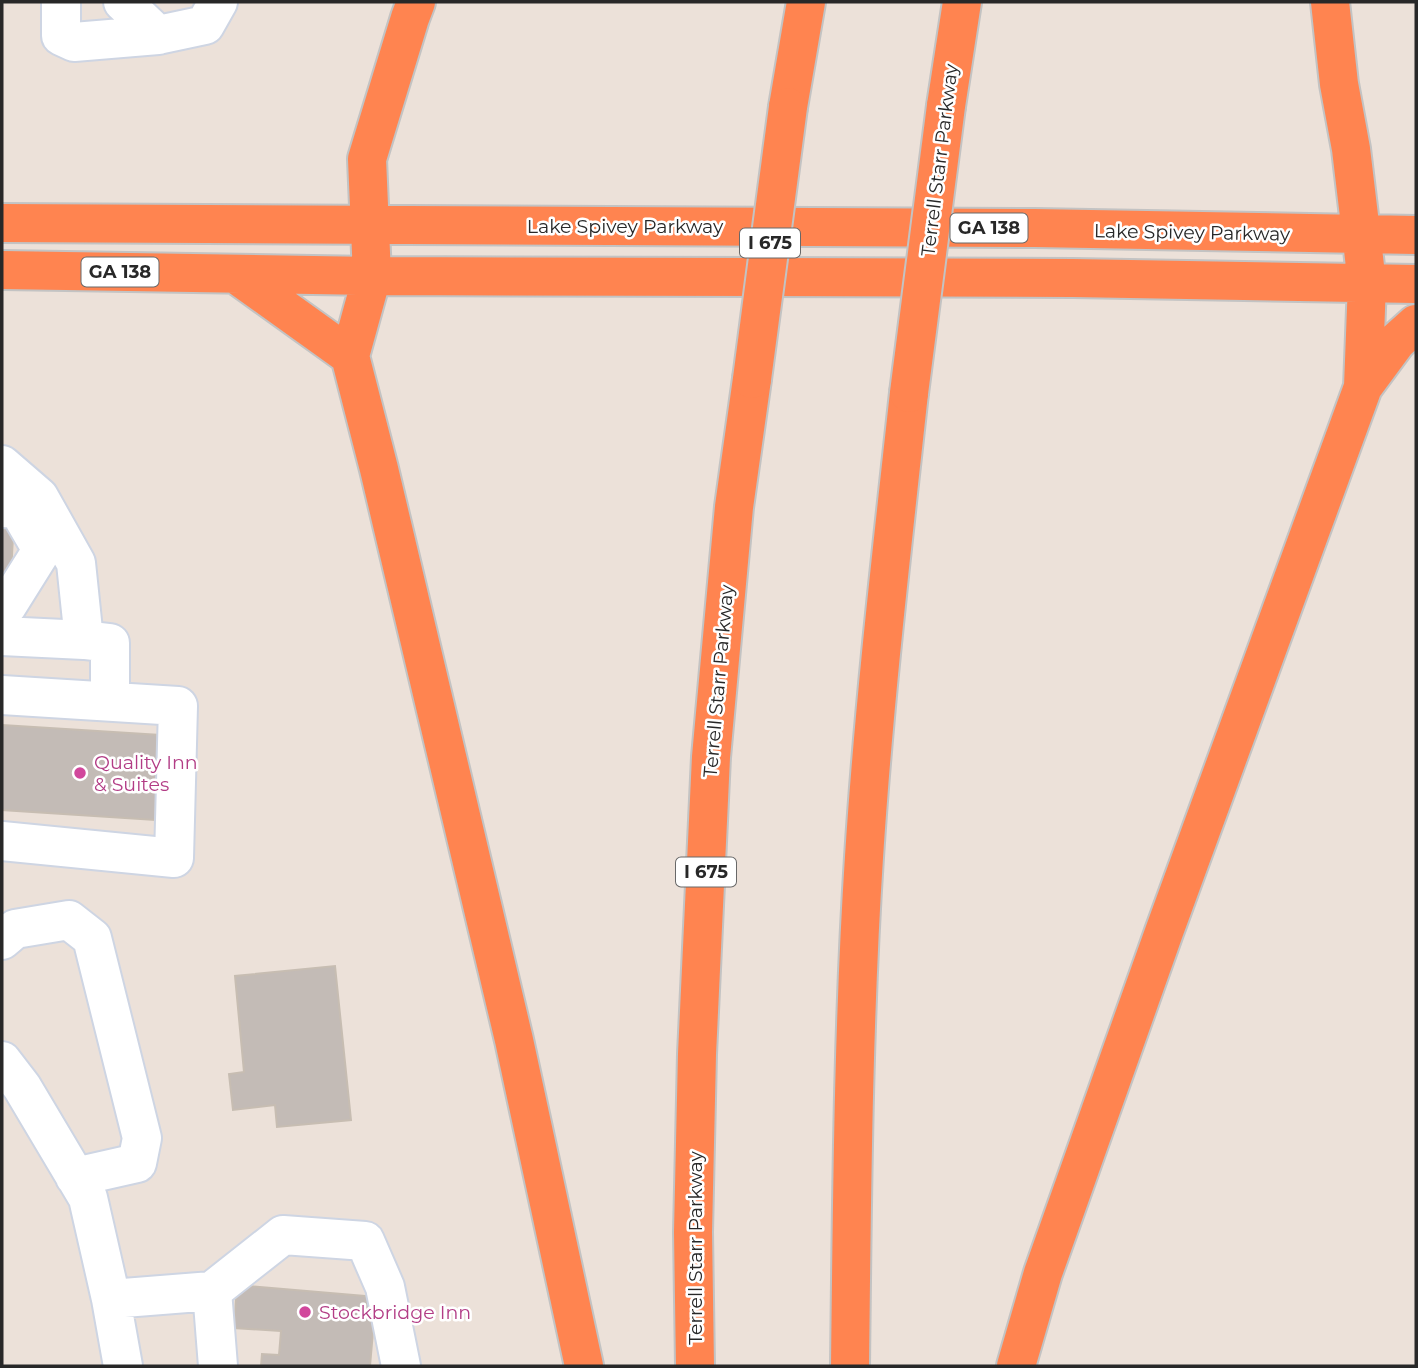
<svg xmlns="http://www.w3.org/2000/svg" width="1418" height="1368" viewBox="0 0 1418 1368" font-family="Montserrat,sans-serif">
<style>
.building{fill:#c3bbb6;stroke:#c7bdb2;stroke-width:2}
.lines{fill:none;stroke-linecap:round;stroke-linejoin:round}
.minor-casing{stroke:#ced5e3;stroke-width:42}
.highway-casing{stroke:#c3c3c3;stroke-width:42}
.minor{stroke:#fff;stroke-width:38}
.highway{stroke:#ff8450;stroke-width:38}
.highway-bridge-casing{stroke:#c3c3c3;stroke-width:42;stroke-linecap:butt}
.highway-bridge{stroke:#ff8450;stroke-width:38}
.hotel-dot{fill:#d1479c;stroke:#fff;stroke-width:2.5}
.labels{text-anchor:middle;stroke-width:5;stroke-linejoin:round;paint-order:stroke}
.shield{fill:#fff;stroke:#686868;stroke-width:2}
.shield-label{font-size:18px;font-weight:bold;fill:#282828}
.street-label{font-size:19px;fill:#282828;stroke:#fff}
.hotel-label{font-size:19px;fill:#b23c85;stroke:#fff;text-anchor:start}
</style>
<rect width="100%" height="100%" fill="#ece1d9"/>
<!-- building -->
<path class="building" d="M2,517L14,518L11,574H2Z
M2,725L160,735L155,820L2,810Z
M335,966L351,1120L277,1127L275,1105L233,1110L229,1074L244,1072L235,976Z
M237,1285L376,1297L370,1366H261L262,1354L279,1355L281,1331L234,1328Z"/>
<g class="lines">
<!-- minor casing -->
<g class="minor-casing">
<path id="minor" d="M61,2V36L74,42L158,35
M123,2L158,35L205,25L218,2
M2,465L39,497L76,563L84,640L2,636
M2,508L18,509L42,550L7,606H2
M84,640L110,643V701
M2,695L178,706L174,858L2,841
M2,940L15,929L69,920L92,938L142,1138L137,1163L75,1177
M2,1061L22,1087L88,1198L111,1299L123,1366
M212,1291L218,1366
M111,1299L212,1291L283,1235L365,1241L385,1287L401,1366"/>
</g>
<!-- highway casing -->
<g class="highway-casing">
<path id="highway" d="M416,2L410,18L367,159L372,276L350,356L379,469L514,1040L584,1366
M1330,2L1339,84L1351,149L1367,283L1363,387
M946,106L962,2
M788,107L806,2
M2,223L1035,228L1416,235
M2,270L372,276L1073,278L1416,284
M237,275L350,356
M695,1366L693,1232L697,1054L711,757L734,507L752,379
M850,1366C852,1197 853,1027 864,857C874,702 892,548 909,393
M1016,1366L1043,1273L1164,932L1363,387L1397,341L1416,324"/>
</g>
<!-- minor -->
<use href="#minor" class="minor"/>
<!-- highway -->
<use href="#highway" class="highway"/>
<!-- highway-bridge casing -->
<g class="highway-bridge-casing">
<path id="highway-bridge" d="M752,379L788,107
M909,393L946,106"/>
</g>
<!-- highway-bridge -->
<use href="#highway-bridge" class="highway-bridge"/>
</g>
<!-- markers -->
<g class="hotel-dot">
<circle cx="80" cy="773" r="7"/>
<circle cx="305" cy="1312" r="7"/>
</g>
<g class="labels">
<!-- shield labels -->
<g class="shield">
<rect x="950.5" y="213.5" width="77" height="29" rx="5"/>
<rect x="740" y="228.5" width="60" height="29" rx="5"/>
<rect x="81.5" y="257.5" width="77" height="29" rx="5"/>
<rect x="676" y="857.5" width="60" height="29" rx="5"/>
</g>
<g class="shield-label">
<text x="989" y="234">GA 138</text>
<text x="770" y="249">I 675</text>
<text x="120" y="278">GA 138</text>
<text x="706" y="878">I 675</text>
</g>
<!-- street labels -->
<g class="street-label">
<text transform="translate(939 160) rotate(-83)" y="7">Terrell Starr Parkway</text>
<text x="625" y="233">Lake Spivey Parkway</text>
<text transform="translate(1192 232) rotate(1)" y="7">Lake Spivey Parkway</text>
<text transform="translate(718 681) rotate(-85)" y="7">Terrell Starr Parkway</text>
<text transform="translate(695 1248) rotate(-90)" y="7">Terrell Starr Parkway</text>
</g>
<!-- hotel labels -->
<g class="hotel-label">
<text x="94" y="769">Quality Inn<tspan x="94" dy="22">&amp; Suites</tspan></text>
<text x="319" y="1319">Stockbridge Inn</text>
</g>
</g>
<!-- border -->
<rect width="1418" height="1368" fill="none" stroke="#282828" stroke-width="7"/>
</svg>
